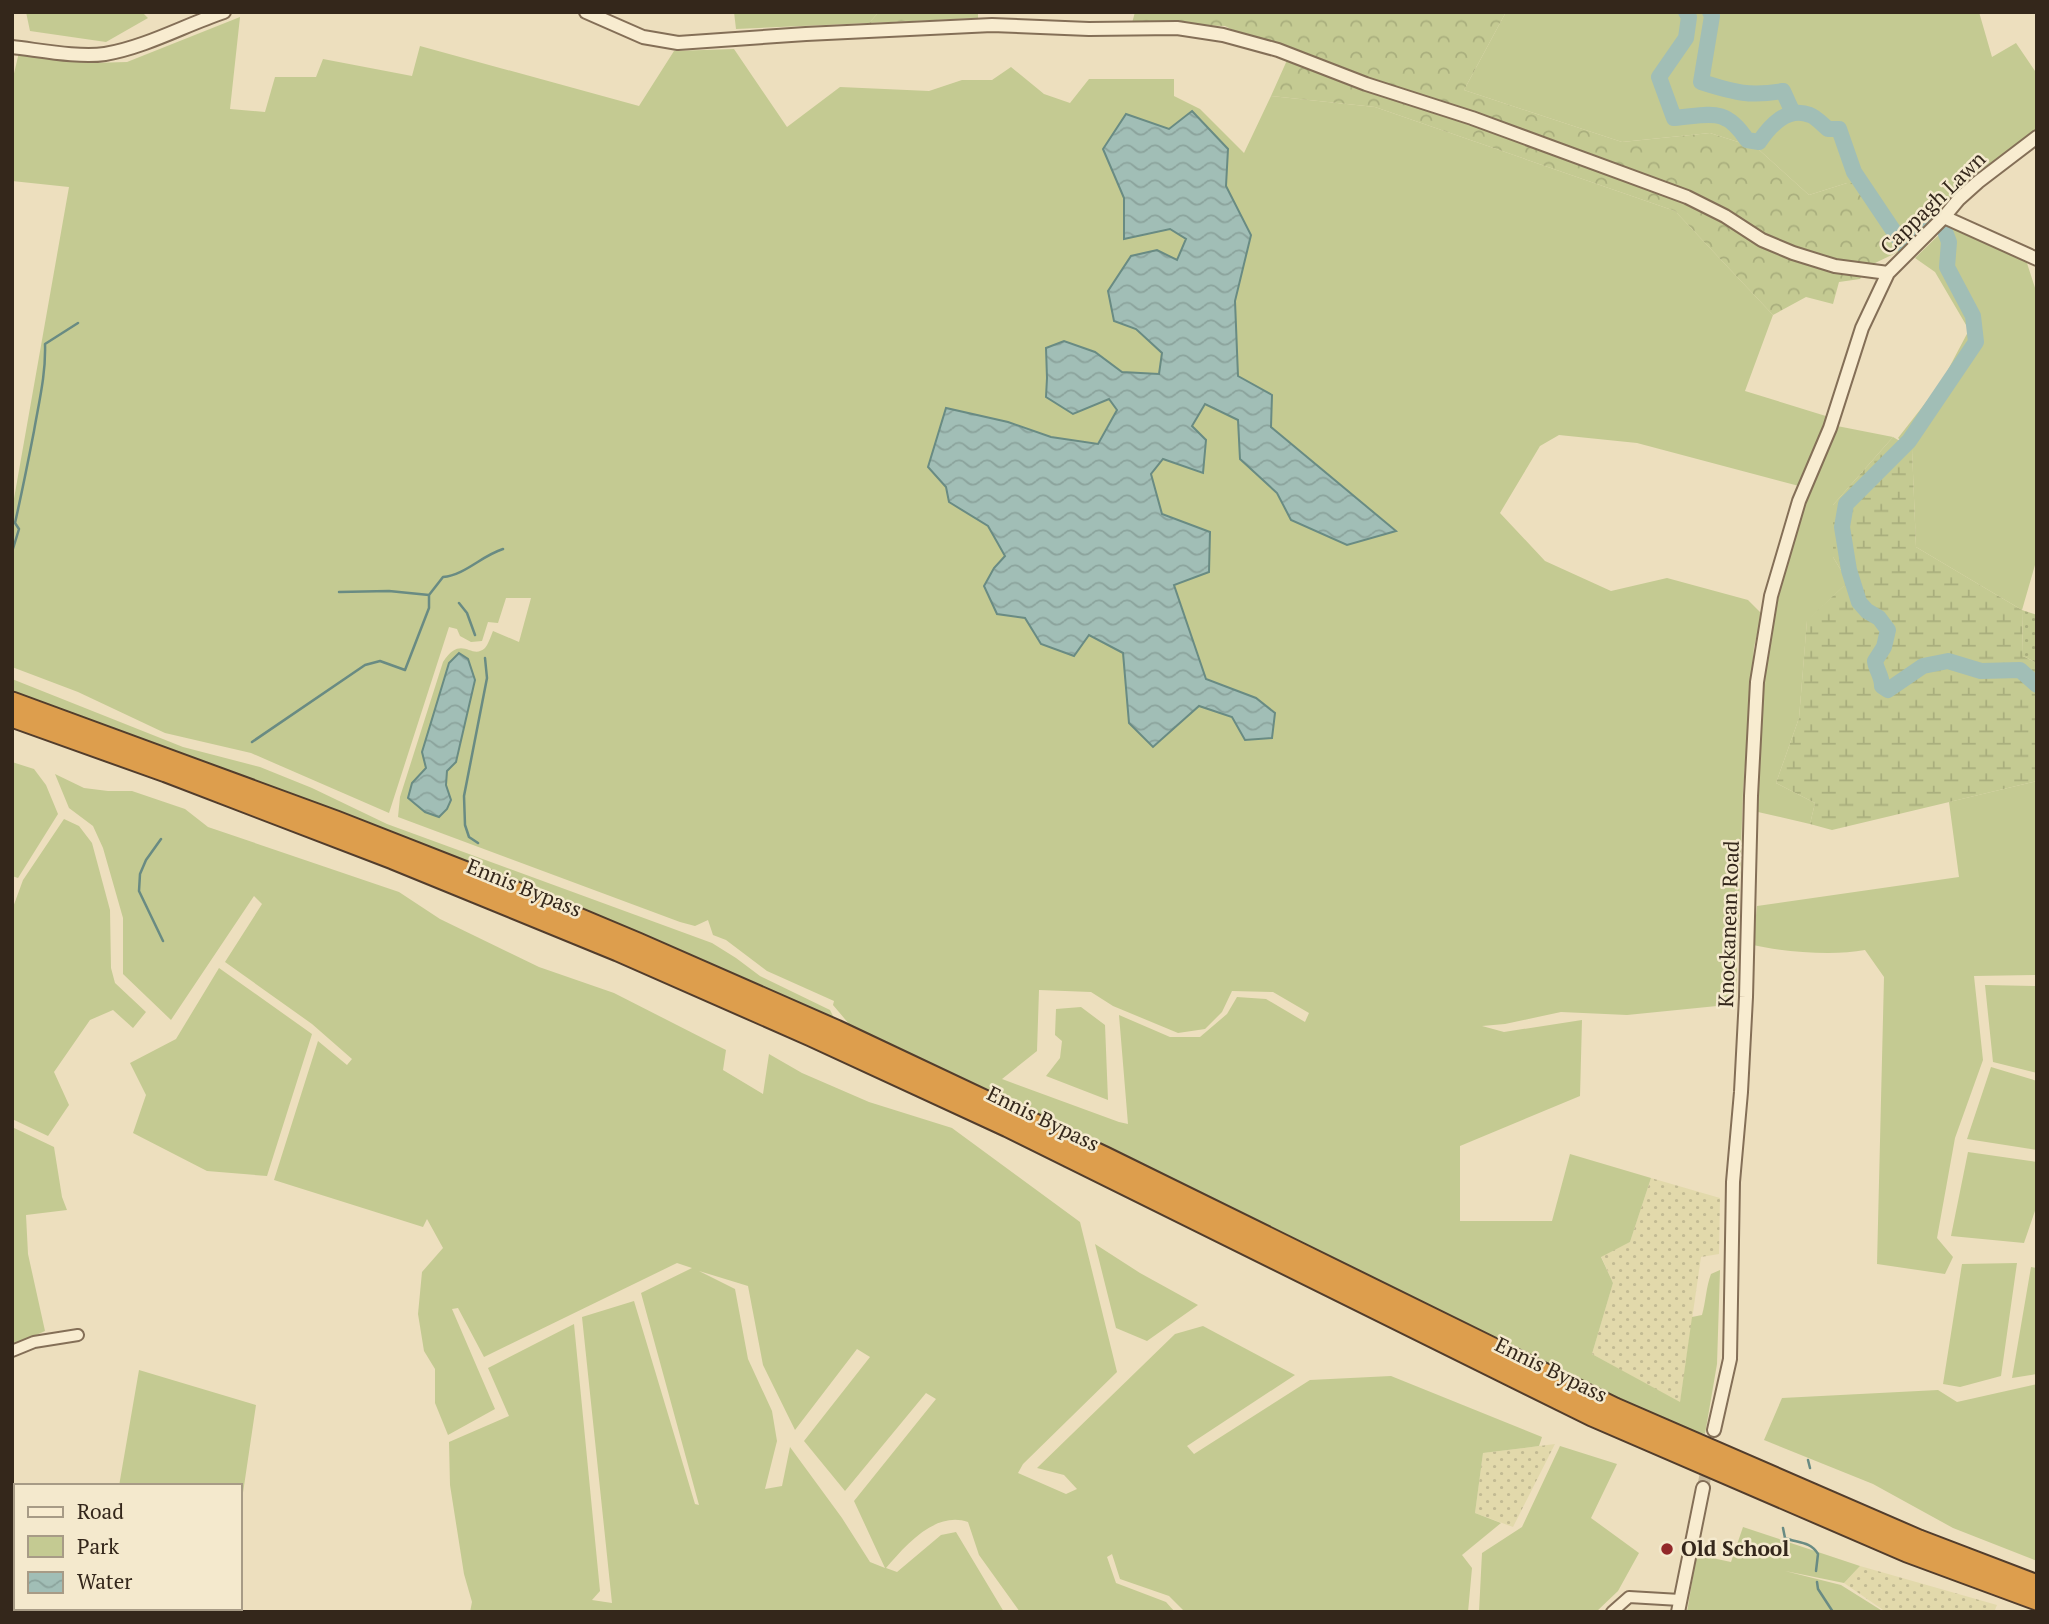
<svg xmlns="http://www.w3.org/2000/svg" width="2049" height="1624" viewBox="0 0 2049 1624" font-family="'PT Serif',serif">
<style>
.farmland{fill:url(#farmland-dots)}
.green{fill:#c4ca92;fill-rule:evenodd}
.forest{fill:url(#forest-crowns)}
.wetland{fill:url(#wetland-marsh)}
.park{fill:url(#park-dots)}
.water{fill:url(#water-waves);stroke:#698b83;stroke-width:2}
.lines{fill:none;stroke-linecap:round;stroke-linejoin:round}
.stream{stroke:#698b83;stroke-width:2.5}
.river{stroke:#a1beb6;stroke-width:16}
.tertiary-tunnel{stroke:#c8ba9d;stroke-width:12;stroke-dasharray:12 6;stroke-linecap:butt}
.minor-casing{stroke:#846f57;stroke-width:14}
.tertiary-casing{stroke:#846f57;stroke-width:16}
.motorway-casing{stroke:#523d2c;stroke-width:23}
.minor{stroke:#f8ecd0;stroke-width:10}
.tertiary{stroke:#f8ecd0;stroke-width:12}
.motorway{stroke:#dd9e4d;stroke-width:19}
.poi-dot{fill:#922829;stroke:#f4e9cd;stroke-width:2.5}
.labels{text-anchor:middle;stroke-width:5;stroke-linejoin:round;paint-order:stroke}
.street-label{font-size:21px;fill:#34271b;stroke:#f4e9cd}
.poi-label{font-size:21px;font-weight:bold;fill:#34271b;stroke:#f4e9cd;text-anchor:start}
</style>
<defs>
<pattern id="farmland-dots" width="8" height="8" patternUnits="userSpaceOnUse" patternTransform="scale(1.75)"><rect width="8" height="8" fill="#e2d9ab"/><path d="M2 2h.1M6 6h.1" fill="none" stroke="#c2ba93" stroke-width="1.8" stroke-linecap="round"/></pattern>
<pattern id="forest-crowns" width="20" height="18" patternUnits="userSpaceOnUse" patternTransform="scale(1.75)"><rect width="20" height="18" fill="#c4ca92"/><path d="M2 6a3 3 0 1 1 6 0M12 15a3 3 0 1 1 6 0" fill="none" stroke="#a9ae7d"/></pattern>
<pattern id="wetland-marsh" width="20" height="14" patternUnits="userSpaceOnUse" patternTransform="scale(1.75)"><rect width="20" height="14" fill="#c4ca92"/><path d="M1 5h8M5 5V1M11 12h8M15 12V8" fill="none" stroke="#a9ae7d"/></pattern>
<pattern id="park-dots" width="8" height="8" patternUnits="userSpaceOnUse" patternTransform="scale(1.75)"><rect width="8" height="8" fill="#c4ca92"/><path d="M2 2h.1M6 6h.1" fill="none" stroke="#a9ae7d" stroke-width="1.8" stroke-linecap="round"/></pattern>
<pattern id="water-waves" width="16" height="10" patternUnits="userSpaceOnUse" patternTransform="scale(1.75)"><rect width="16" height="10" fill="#a1beb6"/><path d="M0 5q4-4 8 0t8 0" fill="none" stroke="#8ba39c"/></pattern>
</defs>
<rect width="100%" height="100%" fill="#eddfbe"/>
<!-- farmland -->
<path class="farmland" d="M1651,1178L1720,1198L1719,1254L1701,1257L1680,1403L1592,1354L1613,1283L1601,1256L1630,1242Z
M1555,1444L1513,1527L1475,1513L1483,1453Z
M1860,1566L1997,1605L1994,1612H1886L1844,1583Z"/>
<!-- green -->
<path class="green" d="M26,12H142L148,18L106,42L30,31Z
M734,12H879L869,23L736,29Z
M1506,12H1979L1992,57L2016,43L2037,74V131L1990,165L1958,193L1933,225L1900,251L1854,183H1847L1809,195L1757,148L1710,133L1622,142L1464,90Z
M240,17L230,109L265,112L275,77H316L323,59L412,76L420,46L639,106L674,51L734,49L787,127L840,87L929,91L962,80H992L1011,67L1044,94L1070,103L1089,79H1174V96L1200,109L1244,153L1271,96L1375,107L1675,211L1773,315L1745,391L1829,417L1799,486L1637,443L1559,435L1540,446L1500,513L1545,561L1611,591L1667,578L1748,600L1762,614L1754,647L1743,791L1736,996L1727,1005L1627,1015L1561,1012L1505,1024L1482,1026L1504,1032L1582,1020L1580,1096L1460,1146V1221H1552L1570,1154L1651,1178L1630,1242L1601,1257L1613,1283L1592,1354L1680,1402L1692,1317L1702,1315C1706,1301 1706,1287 1711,1274L1720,1270L1717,1364L1705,1434L1668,1424L855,1031L833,1005L834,1001L767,971L726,940L713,935L708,920L695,926L680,922L398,817L400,797L443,662C462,633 471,661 485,648C488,645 491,636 493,631L519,642L531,598H506L498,623L488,622L482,641L471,642L460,636L457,629L449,627L389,813L251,753L165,733L78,692L12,667V510L69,187L12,181V82L20,48L91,63L127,62ZM1169,130L1228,149L1226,186L1251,235L1235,301L1238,376L1272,395L1271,427L1395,531L1347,545L1291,520L1277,493L1240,459L1239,420L1206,403L1192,426L1151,474L1162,514L1174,584L1206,679L1256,698L1275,712L1271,738L1246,740L1232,717L1199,706L1129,723L1123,653L1089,635L1041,644L994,568L1005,556L988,526L949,502L946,487L1008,422L1051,437L1097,444L1117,409L1109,399L1046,397L1047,378L1095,352L1122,372L1159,375L1162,353L1136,329L1114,320L1177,261L1186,239L1170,229L1124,238V198L1103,149ZM1039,990L1091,992L1113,1006L1178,1033L1205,1029L1222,1012L1232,991L1273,992L1309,1013L1305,1022L1266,999L1237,997L1227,1014L1200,1037H1170L1119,1015L1128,1124L1119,1122L1002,1079L1037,1051Z
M1953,228L2026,260L2037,294V558L2022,610L1916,547L1912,449L1898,438L1941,383L1969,330L1935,272L1915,258L1945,229Z
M1837,426L1893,437L1833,505V557L1848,582L1807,621L1799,718L1776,783L1815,803L1810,824L1758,812L1761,680L1775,598L1808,493Z
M12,679L183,747L260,767L312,788L387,824L712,943L736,958L760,976L830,1010L837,1024L12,694Z
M12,762L34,769L46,785L58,814L18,878L12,876Z
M55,774L84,788L108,791H132L185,809L208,827L399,892L440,919L539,967L614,993L726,1050L723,1070L763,1094L769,1054L802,1073L869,1102L952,1128L1080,1222L1117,1372L1023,1464L1018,1473L1066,1494L1077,1489L1064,1475L1037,1468L1175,1334L1203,1326L1295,1375L1187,1446L1194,1454L1310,1380L1391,1376L1542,1437L1539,1446L1483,1453L1475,1513L1501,1523L1462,1555L1472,1568L1468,1612H1185L1169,1596L1120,1579L1112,1554L1107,1557L1116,1583L1166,1602L1175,1612H1020L979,1555L968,1522C935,1511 906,1545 886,1568L897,1572L941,1535L956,1532L1004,1612H470L472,1602L464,1574L450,1485L449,1442L509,1416L488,1368L574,1324L600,1591L592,1600L612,1603L582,1317L634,1301L695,1504L699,1505L641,1293L692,1268L677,1263L484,1357L458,1308L452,1309L495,1409L448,1435L435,1403V1369L424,1351L418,1314L422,1272L443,1248L427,1219L423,1227L274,1180L318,1041L347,1065L352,1059L312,1024L225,962L262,904L254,896L171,1020L123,974V918L103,848L93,826L69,808ZM699,1271L748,1286L763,1365L795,1430L857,1349L870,1357L804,1441L845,1491L926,1393L936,1399L854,1501L885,1568L870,1562L842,1518L790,1447L782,1486L765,1489L777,1441L772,1411L748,1359L735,1289Z
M2037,781V975L1974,976L1983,1060L1955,1138L1937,1238L1953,1257L1945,1274L1877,1264L1884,977L1865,950C1833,956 1785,952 1753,945L1757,906L1959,877L1949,802Z
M64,819L79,826L92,843L110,910L111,968L115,983L146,1012L133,1028L113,1010L90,1020L54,1072L69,1105L48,1136L12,1119V910L23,880Z
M219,968L312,1034L267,1176L207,1171L133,1133L146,1095L130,1063L176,1039Z
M1985,985L2037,986V1073L1993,1062Z
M1081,1007L1105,1025L1108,1100L1046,1076L1060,1058L1062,1041L1055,1035L1056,1009Z
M1991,1067L2037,1081V1150L1967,1139Z
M12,1127L54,1147L62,1197L67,1210L26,1215L28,1254L45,1331L12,1346Z
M1968,1152L2037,1162V1205L2024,1243L1951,1236Z
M1095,1244L1140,1273L1198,1305L1147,1341L1116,1328Z
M2017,1263L2001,1376L1960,1387L1943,1384L1962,1264Z
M2031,1267L2037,1268V1374L2012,1378Z
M139,1370L256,1405L240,1513V1486H119Z
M2037,1384V1561L1953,1528L1873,1484L1764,1440L1782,1398L1938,1390L1957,1402Z
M1560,1446L1617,1464L1591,1518L1639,1553L1618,1591L1596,1612H1479L1482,1553L1522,1527Z
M1743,1527L1860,1566L1844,1583L1785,1571L1841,1585L1884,1612H1687L1696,1558L1703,1556L1731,1562Z"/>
<!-- forest -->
<path class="forest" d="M879,12H978V18L869,23Z
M1135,12H1506L1464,90L1622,142L1710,133L1757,148L1809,195L1847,183H1854L1900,251L1871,265L1860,279L1839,282L1833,304L1806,297L1773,315L1675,211L1375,107L1271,96L1288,58L1225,26L1132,23Z"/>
<!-- wetland -->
<path class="wetland" d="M1893,437L1912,448L1916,547L2022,610L2023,656L2037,663V781L1832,830L1810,824L1815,803L1776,783L1799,718L1807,620L1848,582L1833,557V505Z"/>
<!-- park -->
<path class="park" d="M2022,610L2037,615V663L2023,656Z"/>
<!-- water -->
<path class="water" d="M1192,111L1228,149L1226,186L1251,235L1235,301L1238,376L1272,395L1271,427L1396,531L1347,545L1291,520L1277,493L1240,459L1238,420L1205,404L1192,426L1206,440L1203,473L1163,459L1151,474L1162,514L1210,532L1209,572L1174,585L1206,679L1256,698L1275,713L1272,738L1245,740L1232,717L1199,706L1153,747L1129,723L1123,653L1089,635L1074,656L1041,644L1025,618L997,614L984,586L994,568L1005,556L988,526L949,502L946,487L928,467L946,408L1008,422L1051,437L1098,444L1117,410L1109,399L1073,414L1046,397L1047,378L1046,348L1064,341L1095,352L1122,372L1159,374L1162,353L1136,329L1114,321L1108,291L1131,256L1157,250L1177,260L1186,239L1170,229L1124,239V198L1103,149L1126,114L1169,129Z
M459,653L468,659L475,680L456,762L447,771L446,785L451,800L447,809L439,817L425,812L408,798L412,783L426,768L422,752L449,663Z"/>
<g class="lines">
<!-- stream -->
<path class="stream" d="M12,552L19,529L15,523C22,492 28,462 34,431C39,402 46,374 45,344L78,323
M339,592L389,591L429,595
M459,603L467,613L475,635
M252,742L365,665L380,661L405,670L429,608V595L443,577C465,575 481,556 503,549
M161,839L146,860L140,874L139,891L163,941
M478,843L469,837L465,825L464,796L487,678L485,658
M1808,1460L1810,1468
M1783,1528L1785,1538C1797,1543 1810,1541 1818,1554L1816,1571
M1817,1582L1818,1589L1833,1612"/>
<!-- river -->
<path class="river" d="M1686,12L1689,17L1686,38L1659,77L1674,118C1710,115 1725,106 1747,140L1759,142C1770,126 1787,106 1810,115C1816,117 1823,125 1828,129H1839L1854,172L1903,245L1933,220
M1710,12L1712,16L1701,82C1734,92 1748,97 1783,91L1793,113
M1946,234L1949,242L1947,267L1973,316L1976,342L1909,441L1846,504L1842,527L1849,570L1859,602L1867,611L1879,618L1888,630L1884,647L1875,661C1876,670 1882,676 1882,686L1888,690L1923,666L1948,661L1981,671L2020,670L2037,685"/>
<!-- tertiary-tunnel -->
<path class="tertiary-tunnel" d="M1703,1488L1714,1430"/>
<!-- minor casing -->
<g class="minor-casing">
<path id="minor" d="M12,1351L34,1342L78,1335
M1612,1612L1629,1597L1680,1600"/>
</g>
<!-- tertiary casing -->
<g class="tertiary-casing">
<path id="tertiary" d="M586,12L643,37L678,43L806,34L992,25L1089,29L1177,28L1223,35L1278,50L1366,84L1472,118L1687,197L1725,216L1762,240L1793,253L1835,266L1888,273
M12,47C39,50 79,58 105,54C146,47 185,25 224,12
M1944,217L2037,259
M1714,1430L1730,1359L1733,1182L1741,1092L1746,997L1751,796L1757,682L1771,596L1799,501L1830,428L1862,328L1888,273L1944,217L1959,199L1978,182L2037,137
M1678,1612L1703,1488"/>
</g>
<!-- motorway casing -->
<g class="motorway-casing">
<path id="motorway" d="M12,702L336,821L502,886L638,943L836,1030L1105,1157L1615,1408L1919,1540L2037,1585
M12,717L166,772L393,859L618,951L811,1036L1008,1127L1592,1416L1907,1552L2037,1600"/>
</g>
<!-- minor -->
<use href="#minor" class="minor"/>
<!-- tertiary -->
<use href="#tertiary" class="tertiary"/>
<!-- motorway -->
<use href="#motorway" class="motorway"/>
</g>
<!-- markers -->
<circle class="poi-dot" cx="1667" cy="1549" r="7"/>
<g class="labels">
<!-- street labels -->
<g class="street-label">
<text transform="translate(1933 203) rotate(-44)" y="7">Cappagh Lawn</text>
<text transform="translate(524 888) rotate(22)" y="7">Ennis Bypass</text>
<text transform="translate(1729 924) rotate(-88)" y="7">Knockanean Road</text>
<text transform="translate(1043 1119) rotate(26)" y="7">Ennis Bypass</text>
<text transform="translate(1551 1370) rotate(26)" y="7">Ennis Bypass</text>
</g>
<!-- poi labels -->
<g class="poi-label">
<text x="1681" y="1556">Old School</text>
</g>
</g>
<!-- border -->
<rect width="2049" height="1624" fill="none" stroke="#34271b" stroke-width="28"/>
<!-- legend -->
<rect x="14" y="1484" width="228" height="126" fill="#f4e9cd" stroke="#a79b86" stroke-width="2"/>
<rect x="28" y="1507" width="35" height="10" fill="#f8ecd0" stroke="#a79b86" stroke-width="2"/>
<text x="77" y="1519" font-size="21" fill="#34271b">Road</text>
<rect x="28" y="1536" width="35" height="21" fill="#c4ca92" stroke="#a79b86" stroke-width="2"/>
<text x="77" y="1554" font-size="21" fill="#34271b">Park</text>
<rect x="28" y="1572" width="35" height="21" fill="url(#water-waves)" stroke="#a79b86" stroke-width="2"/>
<text x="77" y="1589" font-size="21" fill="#34271b">Water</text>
</svg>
